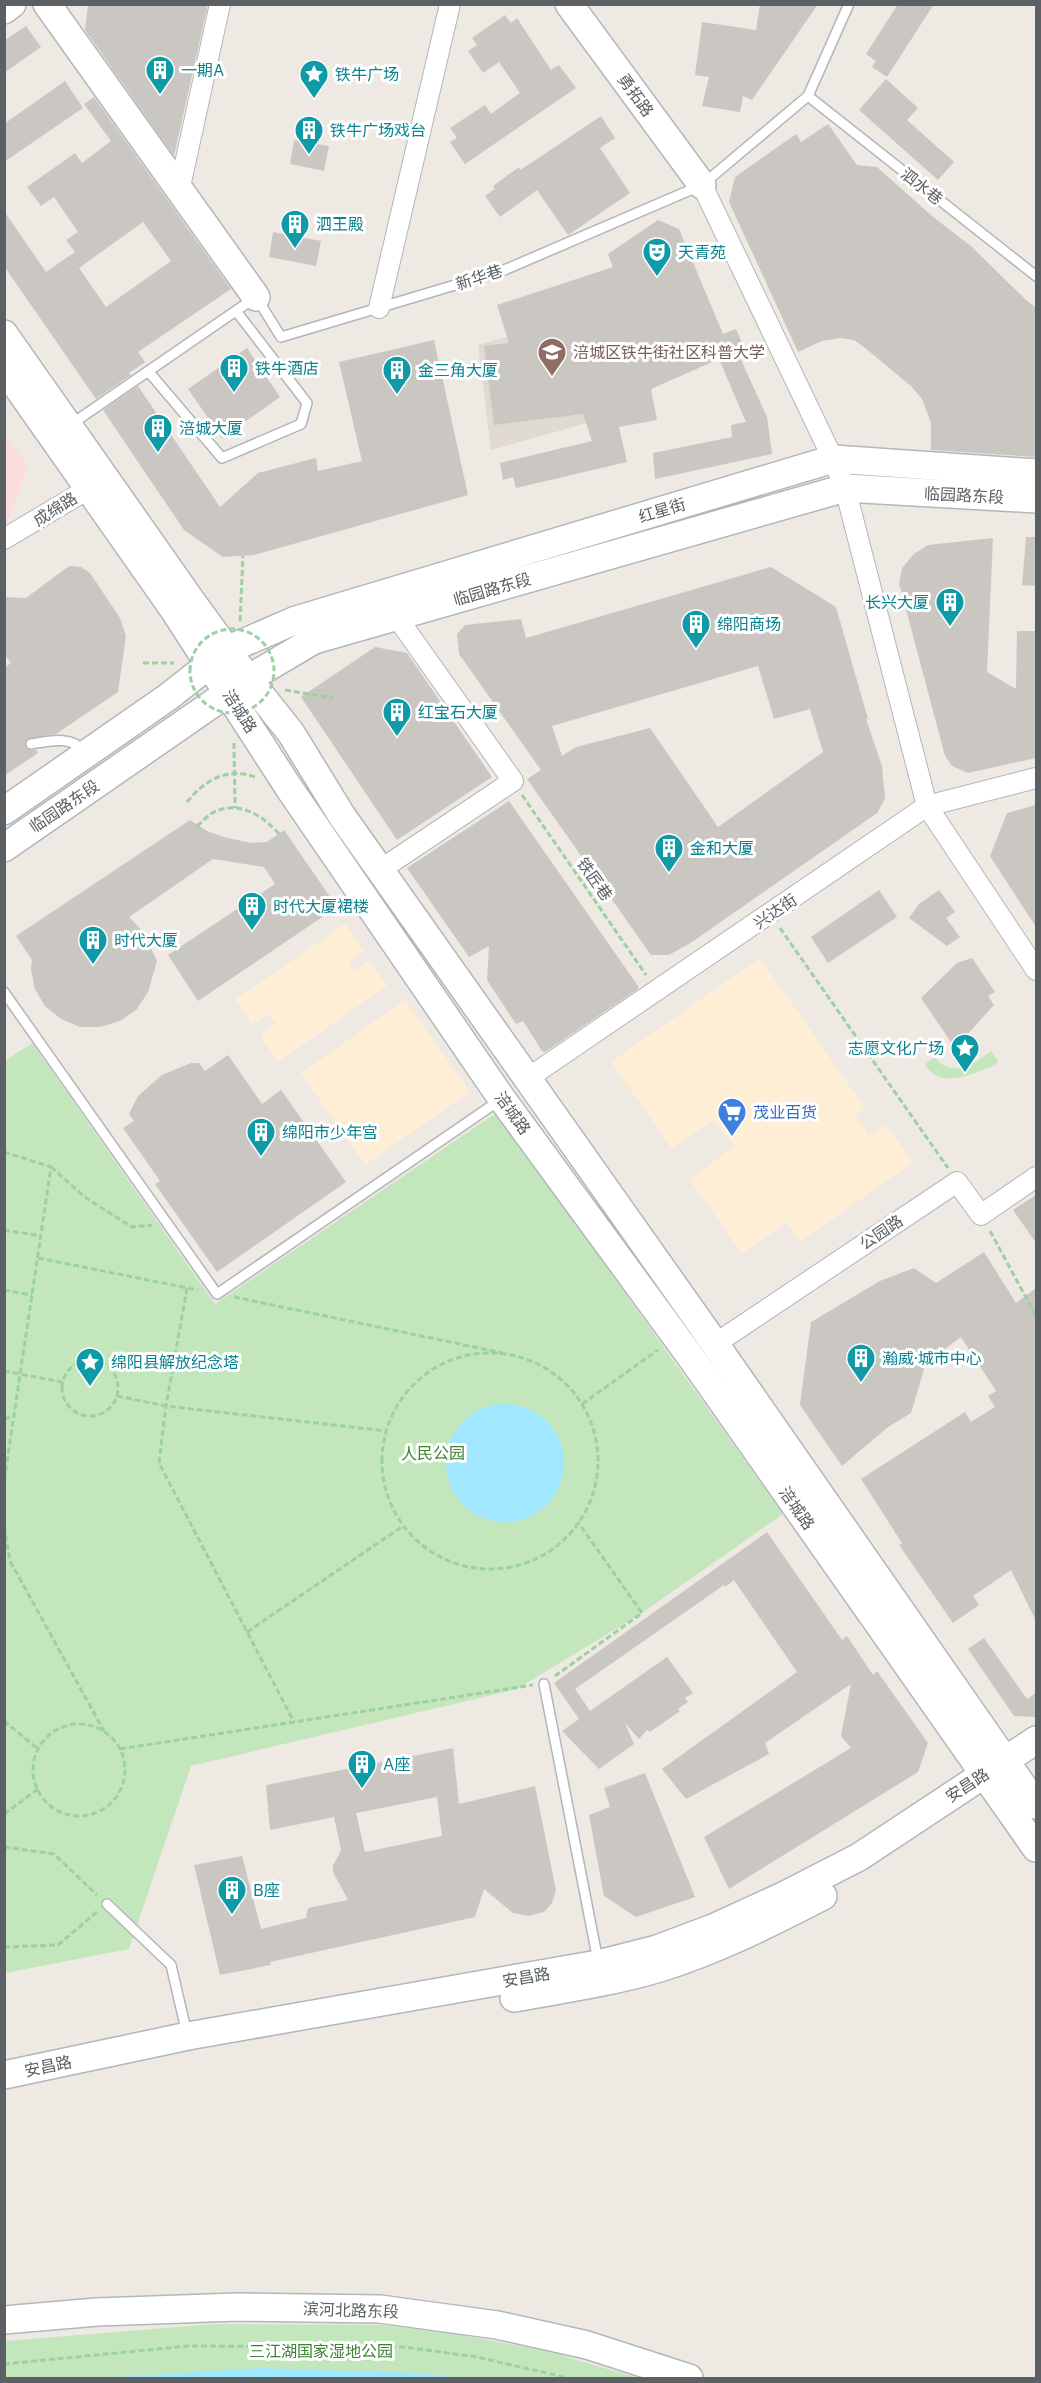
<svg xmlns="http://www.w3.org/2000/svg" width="1041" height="2383" viewBox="0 0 1041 2383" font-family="'Public Sans','Noto Sans SC',sans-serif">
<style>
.commercial{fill:#feeed6}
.education{fill:#e0dad3}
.medical{fill:#fcdddf}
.green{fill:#c4e6bd}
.water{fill:#a0e7ff}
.building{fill:#cac6c1;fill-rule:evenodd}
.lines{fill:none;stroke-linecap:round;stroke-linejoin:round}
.lane-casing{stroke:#b2b6ba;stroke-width:12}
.street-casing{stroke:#b2b6ba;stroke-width:22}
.secondary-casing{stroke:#b1b7ba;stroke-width:30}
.path{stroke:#9cd1a1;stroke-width:3;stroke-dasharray:6 3;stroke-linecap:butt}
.lane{stroke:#fff;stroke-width:9}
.street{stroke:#fff;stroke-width:20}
.secondary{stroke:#fff;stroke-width:27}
.path-bridge{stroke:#9cd1a1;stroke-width:3;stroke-dasharray:6 3;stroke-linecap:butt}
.labels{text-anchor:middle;stroke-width:6;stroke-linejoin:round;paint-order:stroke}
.culture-label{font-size:16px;fill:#0d838f;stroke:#fff;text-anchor:start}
.street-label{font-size:16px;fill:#5a6063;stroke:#fff}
.education-label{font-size:16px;fill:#785e54;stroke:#fff;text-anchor:start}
.shop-label{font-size:16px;fill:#366cbe;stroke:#fff;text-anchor:start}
.park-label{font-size:16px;fill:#3d8332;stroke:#fff}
</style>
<rect width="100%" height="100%" fill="#eee9e2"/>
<!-- commercial -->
<path class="commercial" d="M345,924L364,951L348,963L354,971L369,961L387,986L278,1062L260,1035L276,1024L269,1014L252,1025L235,1000Z
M760,958L865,1108L855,1115L869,1135L886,1124L913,1163L800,1242L786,1223L742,1254L689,1179L734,1147L714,1120L672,1149L611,1062Z
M405,1000L470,1092L365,1165L301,1073Z"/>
<!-- education -->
<path class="education" d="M604,310L633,410L491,450L478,345Z"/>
<!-- medical -->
<path class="medical" d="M5,434L28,467L5,526Z"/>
<!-- green -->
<path class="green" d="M32,1043L215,1304L496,1113L783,1514L642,1613L517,1689L191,1766L129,1949L5,1973V1061Z
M991,1051L998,1061L995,1065C975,1073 939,1091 925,1064L935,1057C950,1079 975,1064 991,1051Z
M215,2324L383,2325L452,2333L550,2352L638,2378H5V2341Z"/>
<!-- water -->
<path class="water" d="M446 1463a59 59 0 1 1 118 0a59 59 0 1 1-118 0Z
M261,2368L418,2373L459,2378H102Z"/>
<!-- building -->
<path class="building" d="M88,4H208L174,156L85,30Z
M760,4H818L752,100L743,96L740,112L702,106L709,77L695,75L702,22L756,30Z
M898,4H934L887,77L872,67L876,61L866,54Z
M505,15L511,23L517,18L551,70L559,65L576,88L465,164L450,142L457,138L450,128L485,105L491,114L520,93L499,62L483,73L468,51L477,45L472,38Z
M26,26L41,47L4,73V41Z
M886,79L918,108L907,120L954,162L938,180L859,110Z
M65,81L83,108L4,162V124Z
M94,97L231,289L138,352L145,362L129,373L131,375L96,399L4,266V211L46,272L75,252L66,240L78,232L54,197L41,206L27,187L75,153L82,163L111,141L84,104ZM143,222L171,261L106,307L79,268Z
M601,116L615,138L600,148L630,193L568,235L537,190L500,217L485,196L495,189L493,186L519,167L520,170L534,161Z
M828,124L857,165L877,167L932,216L972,247L1025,299L1036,308V457L931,450V423L922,399L911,386L864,347L854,340L841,338L822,341L798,352L729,202L735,177L796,134L801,142Z
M294,140L329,146L324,171L290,164Z
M658,220L679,229L723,334L736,329L744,348L737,351L767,417L772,454L655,479L653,453L732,437L731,425L746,422L719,359L651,389L657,420L619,427L627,462L516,488L513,477L503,480L500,463L592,441L583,414L494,425L484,346L509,343L497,305L613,267L608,254Z
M273,232L321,241L316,266L269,257Z
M434,340L468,495L254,555L223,557L184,530L103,410L138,386L220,507L258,473L316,458L318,471L362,461L339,362Z
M247,348L280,397L222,438L188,389Z
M1026,537H1036V586L1022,585Z
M993,538L987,672L1016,689L1017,631H1036V758L968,773L952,766L945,756L899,583L902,568L914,554L928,545Z
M69,566L81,567L90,573L120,618L126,636L118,692L56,734L27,739L25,742L26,748L29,750H36L38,753L4,776V668L11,663L4,654V597L26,598Z
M771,567L836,607L868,719H866L882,766L885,799L877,813L692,942L669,955H651L527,779L541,770L459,654L457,634L465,625L521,619L526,638ZM758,666L774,719L810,709L823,752L718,827L650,728L576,747L562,756L552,726Z
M375,647L407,653L492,777L397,840L301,697Z
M509,801L638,986V989L545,1052L542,1051L523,1021L516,1024L487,980L489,946L469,957L407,868Z
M1036,805V927L990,856L1007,813Z
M190,820L209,832L227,838L252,843L267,842L284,830L337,907L198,1001L168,955L275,884L264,867L213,859L129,917L144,933L157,961L148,992L137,1009L120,1021L100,1027H80L61,1019L45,1006L35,989L31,969L32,960L16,936Z
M879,890L897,917L828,963L811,937Z
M939,890L955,912L946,918L960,937L947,946L909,918L919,904Z
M972,958L995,992L988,996L994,1005L955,1048L921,998L957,963Z
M228,1055L262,1104L281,1090L346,1182L217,1272L155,1184L160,1181L123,1128L134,1121L129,1114L138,1096L162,1075L191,1063H199L205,1071Z
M1036,1195V1243L1013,1210Z
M984,1252L1016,1303L1036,1288V1621L1011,1570L973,1596L979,1605L953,1623L899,1545L902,1543L861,1479L965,1412L971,1422L995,1407L988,1396L996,1391L961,1337L926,1363L911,1413L888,1427L842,1466L800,1405L811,1322L880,1281L914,1268L936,1283Z
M767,1532L842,1640L847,1636L873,1675L877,1671L928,1743L918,1772L729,1889L704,1837L851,1748L841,1736L851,1684L765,1743L769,1754L686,1799L662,1769L797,1672L734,1580L725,1587L724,1585L575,1689L590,1711L667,1657L693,1693L685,1698L688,1702L678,1709L680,1711L650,1732L647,1730L639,1739L625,1723L634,1744L599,1769L562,1731L579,1719L554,1683Z
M984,1638L1027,1699L1036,1693V1717L1014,1716L968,1649Z
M453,1748L459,1804L535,1786L556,1890L552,1903L544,1912L528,1916L513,1913L484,1889L475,1917L270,1962L271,1965L220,1975L194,1865L242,1856L261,1929L306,1918L308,1908L348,1900L333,1872V1866L341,1850L334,1817L270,1830L266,1785ZM437,1797L442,1836L365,1852L356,1813Z
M645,1773L695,1897L636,1917L604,1896L589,1815L610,1807L604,1788Z"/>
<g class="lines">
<!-- lane casing -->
<g class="lane-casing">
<path id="lane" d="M808,96L1036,276
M148,371L222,458L301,424L307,403L236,311
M70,425L256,297L281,337L502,271L702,185L808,96L849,4
M31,744C49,741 72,735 85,752
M4,992L217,1294L500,1100
M544,1684L598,1961
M107,1904L171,1965L187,2034"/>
</g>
<!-- street casing -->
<g class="street-casing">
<path id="street" d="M702,185L833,459L845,488L927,806L1036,970
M179,191L220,4
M379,308L450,4
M4,539L98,483
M380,870L513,781L396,616
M528,1078L927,806L1036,778
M715,1344L957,1182L981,1215L1036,1177"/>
</g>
<!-- secondary casing -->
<g class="secondary-casing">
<path id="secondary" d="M47,4L256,297
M569,4L702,185
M4,10L12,4
M4,334L190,599L248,679L291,733L342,816L715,1344L1036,1805
M4,368L174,610L289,788L502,1099L693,1360L1036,1848
M4,811L168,697L229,649L296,620L833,459L1036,473
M4,848L248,679L314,640L845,488L1036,499
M514,1998C564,1989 614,1982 663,1967C719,1949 771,1923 823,1896
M4,2075L188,2036L598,1964L657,1949L713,1928L783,1896L859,1857L1036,1740
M4,2320L97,2312L237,2307L380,2309L497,2325L587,2345L689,2378"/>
</g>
<!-- path -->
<path class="path" d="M240,621L243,556
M143,663H174
M285,690L333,698
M234,743L235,808
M522,795L646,975
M187,802C205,780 227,767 255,777
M197,826C203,821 209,814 216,811C241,801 263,816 279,834
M780,928L948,1168
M4,1152L51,1167L4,1482
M51,1167L86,1198L132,1227L152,1225
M4,1230L41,1236
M990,1231L1036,1316
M38,1258L198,1290
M187,1288L166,1406L159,1463L294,1722
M4,1290L32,1295
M234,1297L503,1353
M382 1461a108 108 0 1 1 216 0a108 108 0 1 1-216 0Z
M62 1388a28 28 0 1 1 56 0a28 28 0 1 1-56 0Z
M4,1371L62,1382
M117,1396L166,1406L387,1431
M582,1404L658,1350
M4,1419L14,1416
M4,1526L10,1561L104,1731
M247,1632L403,1526
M555,1676L642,1613L578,1522
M4,1721L38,1749
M33 1770a46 46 0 1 1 92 0a46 46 0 1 1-92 0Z
M120,1749L533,1685
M4,1814L38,1789
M4,1847L54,1854L97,1895
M4,1947L58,1945L98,1911
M4,2364L188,2346L404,2347L477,2357L568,2378"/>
<!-- lane -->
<use href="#lane" class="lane"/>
<!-- street -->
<use href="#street" class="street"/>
<!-- secondary -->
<use href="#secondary" class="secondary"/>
<!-- path-bridge -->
<path class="path-bridge" d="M190 671a42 42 0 1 1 84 0a42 42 0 1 1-84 0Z"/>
</g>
<!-- icons -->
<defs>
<g id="building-pin" transform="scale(1.5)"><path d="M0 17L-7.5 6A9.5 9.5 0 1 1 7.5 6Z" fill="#0f9aa8" stroke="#fff"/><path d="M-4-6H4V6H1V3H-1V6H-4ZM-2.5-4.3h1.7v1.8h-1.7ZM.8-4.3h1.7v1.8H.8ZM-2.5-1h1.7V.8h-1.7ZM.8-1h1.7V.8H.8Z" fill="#fff"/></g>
<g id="sight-pin" transform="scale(1.5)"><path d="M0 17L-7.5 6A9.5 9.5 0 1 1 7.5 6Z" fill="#0f9aa8" stroke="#fff"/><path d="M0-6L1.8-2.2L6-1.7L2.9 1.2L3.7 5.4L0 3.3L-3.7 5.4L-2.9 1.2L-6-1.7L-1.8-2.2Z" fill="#fff"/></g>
<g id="theatre-pin" transform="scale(1.5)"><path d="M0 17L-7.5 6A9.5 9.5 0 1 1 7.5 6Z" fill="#0f9aa8" stroke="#fff"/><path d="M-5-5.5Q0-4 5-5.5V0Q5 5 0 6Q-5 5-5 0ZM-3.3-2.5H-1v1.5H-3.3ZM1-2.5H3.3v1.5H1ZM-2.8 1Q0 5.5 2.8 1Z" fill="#fff"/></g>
<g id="school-pin" transform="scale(1.5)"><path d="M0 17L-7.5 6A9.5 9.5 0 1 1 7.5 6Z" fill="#8d6e63" stroke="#fff"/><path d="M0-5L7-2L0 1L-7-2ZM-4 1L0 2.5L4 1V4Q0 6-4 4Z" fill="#fff"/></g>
<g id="supermarket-pin" transform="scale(1.5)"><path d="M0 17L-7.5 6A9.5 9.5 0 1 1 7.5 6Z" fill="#3f7fe0" stroke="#fff"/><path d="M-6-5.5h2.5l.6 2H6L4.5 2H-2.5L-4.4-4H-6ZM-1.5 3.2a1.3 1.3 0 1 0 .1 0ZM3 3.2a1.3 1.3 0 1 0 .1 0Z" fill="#fff"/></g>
</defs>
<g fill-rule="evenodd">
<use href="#building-pin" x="160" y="70"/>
<use href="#sight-pin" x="314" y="74"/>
<use href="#building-pin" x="309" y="130"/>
<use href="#building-pin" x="295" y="224"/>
<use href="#theatre-pin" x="657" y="252"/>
<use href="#school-pin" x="552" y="352"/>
<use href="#building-pin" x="234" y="368"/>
<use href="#building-pin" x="397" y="370"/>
<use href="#building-pin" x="158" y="428"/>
<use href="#building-pin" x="950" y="602"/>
<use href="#building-pin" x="696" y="624"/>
<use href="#building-pin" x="397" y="712"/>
<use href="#building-pin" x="669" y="848"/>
<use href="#building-pin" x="252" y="906"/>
<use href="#building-pin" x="93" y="940"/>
<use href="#sight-pin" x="965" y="1048"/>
<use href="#supermarket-pin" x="732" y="1112"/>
<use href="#building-pin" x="261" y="1132"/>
<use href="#building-pin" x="861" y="1358"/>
<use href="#sight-pin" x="90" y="1362"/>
<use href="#building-pin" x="362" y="1764"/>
<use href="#building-pin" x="232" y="1890"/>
</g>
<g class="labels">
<!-- culture labels -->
<g class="culture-label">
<text x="181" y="76">一期A</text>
<text x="335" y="80">铁牛广场</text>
<text x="330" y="136">铁牛广场戏台</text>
<text x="316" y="230">泗王殿</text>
<text x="678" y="258">天青苑</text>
<text x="255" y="374">铁牛酒店</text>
<text x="418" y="376">金三角大厦</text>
<text x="179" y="434">涪城大厦</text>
<text x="929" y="608" text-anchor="end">长兴大厦</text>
<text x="717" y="630">绵阳商场</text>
<text x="418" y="718">红宝石大厦</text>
<text x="690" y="854">金和大厦</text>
<text x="273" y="912">时代大厦裙楼</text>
<text x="114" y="946">时代大厦</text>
<text x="944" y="1054" text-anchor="end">志愿文化广场</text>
<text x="282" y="1138">绵阳市少年宫</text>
<text x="882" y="1364">瀚威·城市中心</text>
<text x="111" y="1368">绵阳县解放纪念塔</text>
<text x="383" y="1770">A座</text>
<text x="253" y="1896">B座</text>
</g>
<!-- street labels -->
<g class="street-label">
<text transform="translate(636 95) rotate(54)" y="6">勇拓路</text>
<text transform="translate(922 186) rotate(38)" y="6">泗水巷</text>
<text transform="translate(479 277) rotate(-18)" y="6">新华巷</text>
<text transform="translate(964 495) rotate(3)" y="6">临园路东段</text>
<text transform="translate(55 509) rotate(-32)" y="6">成绵路</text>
<text transform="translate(662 510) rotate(-17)" y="6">红星街</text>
<text transform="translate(492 589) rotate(-16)" y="6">临园路东段</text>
<text transform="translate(240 711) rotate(57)" y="6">涪城路</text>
<text transform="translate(64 806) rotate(-34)" y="6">临园路东段</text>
<text transform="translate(595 879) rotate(55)" y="6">铁匠巷</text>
<text transform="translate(775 911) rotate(-34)" y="6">兴达街</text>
<text transform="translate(513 1113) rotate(54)" y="6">涪城路</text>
<text transform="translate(881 1232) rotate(-34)" y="6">公园路</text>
<text transform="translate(797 1508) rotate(55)" y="6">涪城路</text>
<text transform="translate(967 1785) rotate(-33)" y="6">安昌路</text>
<text transform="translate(526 1977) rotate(-10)" y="6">安昌路</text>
<text transform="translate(48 2066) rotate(-12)" y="6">安昌路</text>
<text transform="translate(351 2310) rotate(2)" y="6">滨河北路东段</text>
</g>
<!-- education labels -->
<g class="education-label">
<text x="573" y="358">涪城区铁牛街社区科普大学</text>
</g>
<!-- shop labels -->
<g class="shop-label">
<text x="753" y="1118">茂业百货</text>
</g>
<!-- park labels -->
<g class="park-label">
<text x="433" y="1459">人民公园</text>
<text x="321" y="2357">三江湖国家湿地公园</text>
</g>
</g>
<!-- border -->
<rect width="1041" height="2383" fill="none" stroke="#5a6063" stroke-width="12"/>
</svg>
